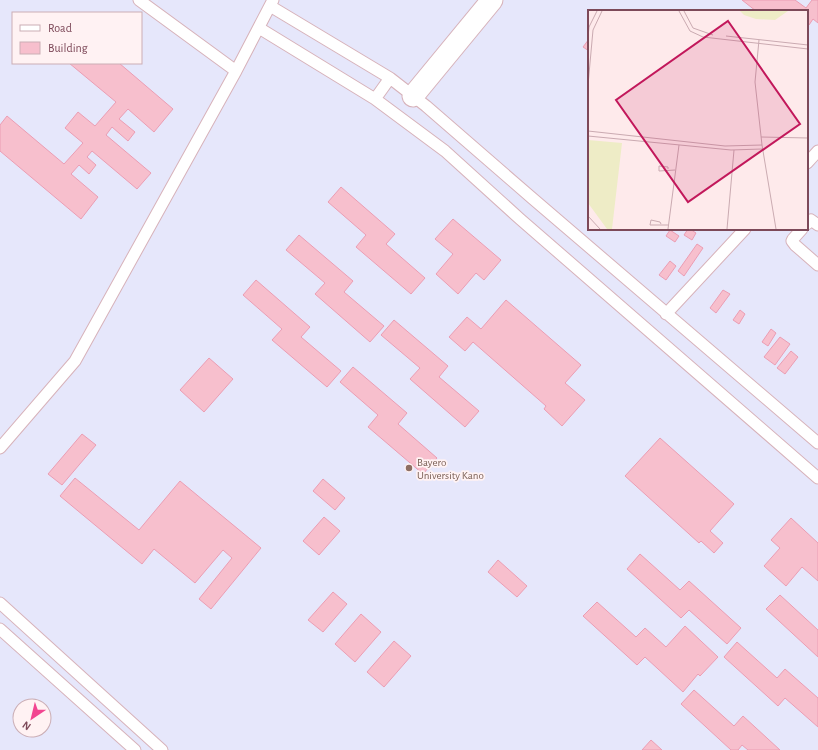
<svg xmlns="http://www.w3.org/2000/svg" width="818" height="750" viewBox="0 0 818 750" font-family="'Alegreya Sans',sans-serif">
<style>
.education{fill:#e6e7fb;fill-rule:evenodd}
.building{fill:#f7bfcd;stroke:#eb9db3}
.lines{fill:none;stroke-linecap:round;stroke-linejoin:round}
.service-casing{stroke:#d7b2ba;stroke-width:13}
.minor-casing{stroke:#d7b2ba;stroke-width:23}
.service{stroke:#fff;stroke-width:11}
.minor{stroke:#fff;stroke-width:21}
.education-dot{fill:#8d6e63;stroke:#fff2f3;stroke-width:1.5}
.labels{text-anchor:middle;stroke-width:3.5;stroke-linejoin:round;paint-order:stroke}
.education-label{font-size:11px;fill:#785e54;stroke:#fff2f3;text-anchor:start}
.inset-road{fill:none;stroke:#caaab1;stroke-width:1}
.view{fill:#c2185b;fill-opacity:0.15;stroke:#c2185b;stroke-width:2}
.inset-edge{fill:none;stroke:#7d4959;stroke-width:2}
</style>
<rect width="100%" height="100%" fill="#feeaeb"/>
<!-- education -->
<path class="education" d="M0,0H818V750H0ZM589,11H807V229H589ZM13,13H141V63H13ZM20,706H44V730H20Z"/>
<!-- building -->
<path class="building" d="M742,0H795L806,8L812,0H818V23L813,19L809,25L807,24V11H756Z
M589,39V51L583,47Z
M69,63H119L173,109L154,132L128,109L119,119L135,132L128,141L112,127L106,135L151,173L137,189L92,151L87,157L96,165L89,174L79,165L71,174L98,197L81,219L0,151V125L7,116L64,164L83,143L65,128L78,112L95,126L116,102Z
M341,187L395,234L386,244L425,278L411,294L356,247L366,235L328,202Z
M453,219L501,260L484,280L476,273L458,294L436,274L453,254L435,239Z
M688,229H690L696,233L692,240L684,235Z
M670,230L679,236L675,242L666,236Z
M299,235L353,281L344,292L384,326L370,342L315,294L325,283L286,250Z
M697,244L703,248L684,276L678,271Z
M670,261L676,266L666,280L659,275Z
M256,280L310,327L301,337L341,371L327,387L272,340L282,329L243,295Z
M723,290L730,294L716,313L710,308Z
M506,300L581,365L565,383L585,400L562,426L544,409L546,406L473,342L465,351L449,337L467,317L481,329Z
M740,310L745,314L739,324L733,320Z
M394,320L448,366L439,377L479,411L465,427L410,379L420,368L381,335Z
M771,329L776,333L768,346L762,342Z
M780,337L790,344L775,365L764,357Z
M791,351L798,357L785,374L777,368Z
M209,358L233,379L204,412L180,390Z
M353,367L407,413L398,424L437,458L423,474L368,427L378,415L340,382Z
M82,434L96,445L62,485L48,474Z
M660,438L734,504L710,531L723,543L714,553L701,541L699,543L625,476Z
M75,478L139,530L180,481L261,548L211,609L199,599L232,558L223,550L195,583L154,549L142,564L60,496Z
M323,479L345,498L335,510L313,491Z
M324,517L340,531L319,555L303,541Z
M791,518L818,543V581L802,567L786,586L764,566L780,548L771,540Z
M640,554L680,590L689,581L741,628L727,644L689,610L681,618L627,569Z
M498,560L527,586L517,597L488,572Z
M333,592L347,604L323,632L308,620Z
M780,595L818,630V657L766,609Z
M597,602L636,637L645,628L666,647L685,626L718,657L700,676L698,674L683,692L645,657L637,665L583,616Z
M361,614L381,632L355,662L335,644Z
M394,641L411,656L384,687L367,672Z
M737,642L777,678L785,669L818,698V727L785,698L778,706L724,657Z
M694,690L734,726L743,716L780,750H748L742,745L738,750H731L681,704Z
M651,740L662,750H642Z"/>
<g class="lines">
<!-- service casing -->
<g class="service-casing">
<path id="service" d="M139,0L236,71
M270,6L390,78L426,106L532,198L818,443
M259,28L375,99L445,151L520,219L818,478
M375,99L390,78
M807,163L818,151
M807,224L811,220L818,225
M802,229L793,239L792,241L795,245L818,265
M666,314L745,229
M0,448L75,361L236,71L273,0
M0,603L162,750
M0,629L135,750"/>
</g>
<!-- minor casing -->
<g class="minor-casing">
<path id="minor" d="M413,96L492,0"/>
</g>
<!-- service -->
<use href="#service" class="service"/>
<!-- minor -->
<use href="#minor" class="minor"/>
</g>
<!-- markers -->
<circle class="education-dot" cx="409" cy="468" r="4"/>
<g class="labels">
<!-- education labels -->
<g class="education-label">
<text x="417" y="466">Bayero<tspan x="417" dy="13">University Kano</tspan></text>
</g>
</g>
<!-- overview -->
<g transform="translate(588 10)">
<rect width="220" height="220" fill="#feeaeb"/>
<path d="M152,1H200L187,10L168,9L156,5ZM0,130L34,133L24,219H19L0,193Z" fill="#eeecc6"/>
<path class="inset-road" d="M91,1L102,21L115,27L220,39M96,1L105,18L125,25M138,26L220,35M0,27L1,17L9,1M171,30L167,72L174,135L188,219M0,75L5,20L14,1M0,121L137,136L174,135M0,126L143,140L174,139M173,127L220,128M80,159V157L71,156V161L87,160M0,206L12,219M73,214L72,212L63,210L62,215H80M80,219L91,135M139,219L146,140"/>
<path class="view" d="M140,11L212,114L100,192L28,90Z"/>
<rect width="220" height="220" class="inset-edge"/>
</g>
<!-- legend -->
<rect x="12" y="12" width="130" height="52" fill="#fff2f3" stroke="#cbaeb5"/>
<rect x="20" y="25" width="20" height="6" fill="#ffffff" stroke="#cbaeb5"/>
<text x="48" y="32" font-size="12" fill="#7d4959">Road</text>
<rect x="20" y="42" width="20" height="12" fill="#f7bfcd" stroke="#cbaeb5"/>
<text x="48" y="52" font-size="12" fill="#7d4959">Building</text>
<!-- north arrow -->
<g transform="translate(32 718) rotate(215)"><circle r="19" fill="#fff2f3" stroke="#cbaeb5"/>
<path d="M0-3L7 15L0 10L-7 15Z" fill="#f24591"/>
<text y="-6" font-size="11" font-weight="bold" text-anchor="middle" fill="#7d4959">N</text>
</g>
</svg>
